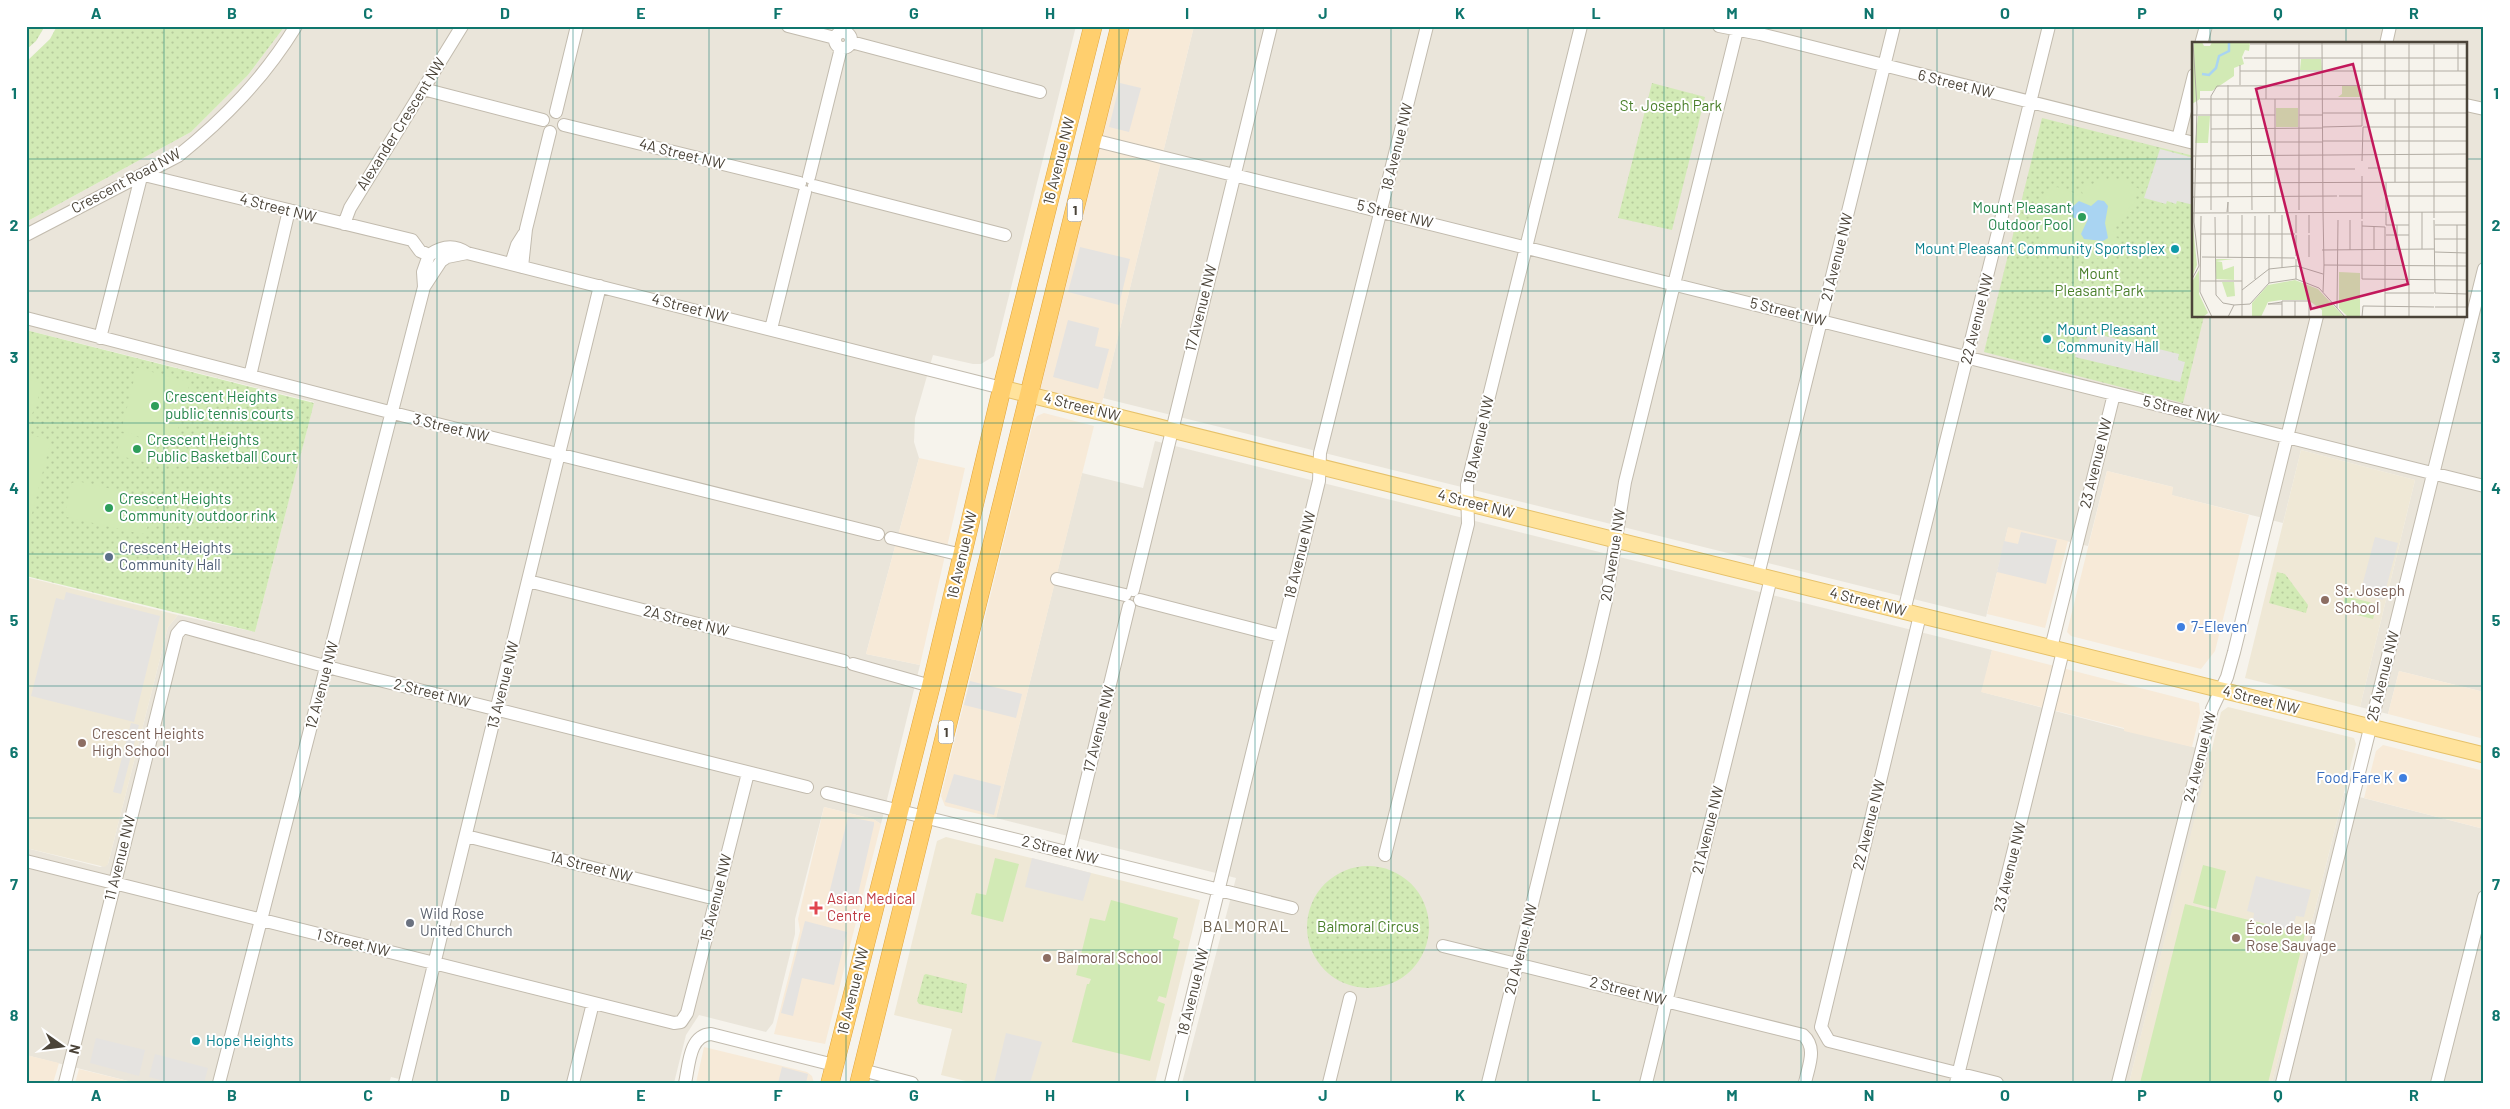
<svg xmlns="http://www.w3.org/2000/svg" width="2510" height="1109" viewBox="0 0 2510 1109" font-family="Barlow,sans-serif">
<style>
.residential{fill:#eae5da;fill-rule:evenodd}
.commercial{fill:#f7ead8}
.education{fill:#efe8d6}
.park{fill:url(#park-dots)}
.pitch{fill:#d2eab5}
.parking{fill:#e5e3e0}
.water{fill:#a9d4f2}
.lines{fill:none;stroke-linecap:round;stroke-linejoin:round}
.minor-casing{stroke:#c2bbae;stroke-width:14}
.major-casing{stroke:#e6c16a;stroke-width:17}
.highway-casing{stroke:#e0a43c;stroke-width:19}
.minor{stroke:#fff;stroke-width:12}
.major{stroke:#ffe39c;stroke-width:15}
.highway{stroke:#ffcf6e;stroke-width:18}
.grid{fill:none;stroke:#0f766e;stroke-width:1;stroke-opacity:0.55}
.leisure-dot{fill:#2e9e5b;stroke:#fff;stroke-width:2}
.culture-dot{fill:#0f9aa8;stroke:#fff;stroke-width:2}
.service-dot{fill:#5c6f8a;stroke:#fff;stroke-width:2}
.education-dot{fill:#8d6e63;stroke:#fff;stroke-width:2}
.shop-dot{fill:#3f7fe0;stroke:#fff;stroke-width:2}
.health-dot{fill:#e0444e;stroke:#fff;stroke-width:2}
.worship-dot{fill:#6b7280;stroke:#fff;stroke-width:2}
.labels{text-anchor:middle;stroke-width:4;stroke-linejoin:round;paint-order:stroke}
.shield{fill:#fff;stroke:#817c74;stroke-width:1}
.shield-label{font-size:14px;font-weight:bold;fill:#4b4439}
.street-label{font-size:15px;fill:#4b4439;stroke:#fff}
.park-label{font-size:15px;fill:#4a7f2a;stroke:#fff}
.leisure-label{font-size:15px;fill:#27864d;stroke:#fff;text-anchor:start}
.culture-label{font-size:15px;fill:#0d838f;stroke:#fff;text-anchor:start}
.service-label{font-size:15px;fill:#4e5e75;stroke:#fff;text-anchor:start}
.education-label{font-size:15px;fill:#785e54;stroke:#fff;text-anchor:start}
.shop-label{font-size:15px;fill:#366cbe;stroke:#fff;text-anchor:start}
.health-label{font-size:15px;fill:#be3a42;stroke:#fff;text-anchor:start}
.worship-label{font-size:15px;fill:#5b616d;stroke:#fff;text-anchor:start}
.neighbourhood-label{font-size:16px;letter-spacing:1px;fill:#6e6250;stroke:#fff}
.inset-river{fill:none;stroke:#a9d4f2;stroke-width:2.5}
.inset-road{fill:none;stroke:#b2ada4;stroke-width:1}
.view{fill:#c2185b;fill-opacity:0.15;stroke:#c2185b;stroke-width:2.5}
.inset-edge{fill:none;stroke:#4b4439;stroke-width:2.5}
.neatline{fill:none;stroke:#0f766e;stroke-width:2}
.grid-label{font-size:16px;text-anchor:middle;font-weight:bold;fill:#0f766e}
</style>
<defs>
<pattern id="park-dots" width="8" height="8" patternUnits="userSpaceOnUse" patternTransform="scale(1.25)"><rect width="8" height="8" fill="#d2eab5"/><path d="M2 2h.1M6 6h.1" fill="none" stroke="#b6ca9c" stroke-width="1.8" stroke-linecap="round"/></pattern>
</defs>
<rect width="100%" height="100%" fill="#f6f3ec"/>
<!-- residential -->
<path class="residential" d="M285,26H1076L994,356L981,364H973L933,355L915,418L914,442L919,458L866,654L920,665L881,824L873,819L824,807L795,919V934L773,1023L766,1032L699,1015L686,1035L674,1083H415L391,1077L389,1083H136L26,1055V848L100,867L108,864L168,627L178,615L255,632L314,402L26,330V222L191,132L248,75Z
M1194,26H2484V692L2399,671L2388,714L2360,707L2415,480L2301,450L2283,523L2171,495L2173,487L2107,471L2088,546L2008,528L1986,617L1103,398ZM2194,44H2466V316H2194Z
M1155,441L1992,650L1982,692L2212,752L2129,1083H1182L1236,878L996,818L1082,473L1143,488Z
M2344,793L2484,829V1083H2272Z"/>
<!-- commercial -->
<path class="commercial" d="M1120,26H1194L1100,411L1030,394Z
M1044,413L1094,426L996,818L945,806L941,796L1033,423L1037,416Z
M919,458L965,468L920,665L866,654Z
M2107,471L2173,487L2172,495L2249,515L2215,651L2201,669L2071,636L2067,632Z
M2008,527L2068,541L2045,628L1987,614Z
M1992,650L2199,703L2200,713L2192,747L2124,731V728L1981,692Z
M2399,671L2484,692V739L2388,714Z
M2383,745L2484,771V829L2364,798L2376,751Z
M824,807L873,819L881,824L825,1044L774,1034L800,931L798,919Z
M704,1047L807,1072L812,1076L814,1083H696Z
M26,1055L59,1063L53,1083H26Z
M79,1069L136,1083H75Z"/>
<!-- education -->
<path class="education" d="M2301,450L2415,480L2360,707L2245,678Z
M26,577L178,615L168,627L108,864L105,867L26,848Z
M2228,707L2354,738L2356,744L2272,1083H2129L2221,712Z
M946,837L1200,900L1155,1083H974L941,1075L952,1029L894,1015L937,841Z"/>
<!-- park -->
<path class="park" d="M26,26H45L36,41L26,50Z
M57,26H285L248,75L191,132L26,222V62L50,39Z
M1652,83L1705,97L1672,230L1618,218Z
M2042,118L2194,156V316H2204L2183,403L1984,352Z
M26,330L314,403L255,632L26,576Z
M2277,572L2285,574L2308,605L2306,613L2269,603Z
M1307 927a61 61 0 1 1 122 0a61 61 0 1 1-122 0Z
M926,974L967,984L962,1013L919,1004L917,1001L924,975Z"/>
<!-- pitch -->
<path class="pitch" d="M2109,177L2127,181L2126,185L2138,188L2134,205L2130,204L2125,222L2122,221L2120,226L2115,225L2113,231L2116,232L2115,237L2118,238L2112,254L2096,259L2043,244C2037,234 2032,207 2040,198C2044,193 2052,190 2057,187L2083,196L2081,187L2100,182V179L2108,181Z
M137,368L190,382L174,445L121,431Z
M26,379L41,383L37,404L26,426Z
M121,433L159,442L153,464L116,455Z
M26,434L51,440L26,537Z
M77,481L150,498L153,502L146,533L141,534L67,517L65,513L72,483Z
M2345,596L2377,604L2373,619L2341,611Z
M995,858L1019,864L1003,922L971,914L976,893L986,895Z
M2203,865L2226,871L2216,909L2193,903Z
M1111,900L1178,918L1173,938L1180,941L1166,998L1159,996L1157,1001L1165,1004L1150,1061L1072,1042L1087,984H1089L1091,979L1076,975L1090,918L1105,921Z
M2185,904L2305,934L2268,1083H2140Z"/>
<!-- parking -->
<path class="parking" d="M1120,83L1141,88L1129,132L1109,127Z
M2160,149L2194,158V205L2177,201L2176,204L2167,201L2166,204L2144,198Z
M1080,247L1130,259L1119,305L1068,292Z
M1068,320L1099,328L1095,346L1109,349L1098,389L1053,377Z
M2093,333L2179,354L2178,360L2185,362L2180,382L2075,357L2080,338L2086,340L2088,335L2093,336Z
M2021,532L2057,540L2046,584L1997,572L2004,541L2018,544Z
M2375,537L2398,543L2383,600L2360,594Z
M66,592L160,616L134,722L31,696L56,598L64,600Z
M970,681L1022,694L1016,718L964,705Z
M131,723L139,725L121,794L113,792Z
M954,774L1001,786L994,815L945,802Z
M848,817L874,822V825L856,903L831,897L829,894Z
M1032,858L1091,873L1083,901L1025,887Z
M2256,876L2311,890L2304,917L2296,916L2292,930L2253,920L2254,913L2247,911Z
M805,921L847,932L834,985L802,978L793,1016L781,1013Z
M1006,1033L1042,1042L1030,1083H994Z
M96,1038L145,1050L139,1076L90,1063Z
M155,1054L208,1068L204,1083H172L149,1077Z
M782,1067L808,1074L806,1083H778Z"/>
<!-- water -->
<path class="water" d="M2098,200L2104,201L2108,206L2105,223L2108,238L2103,241L2084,239L2081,234L2088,219L2074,218L2071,208L2079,201L2091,206Z"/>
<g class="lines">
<!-- minor casing -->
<g class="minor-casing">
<path id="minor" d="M788,26L835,38
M1719,26L1760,34L2194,143
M835 40a8 8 0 1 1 16 0a8 8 0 1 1-16 0Z
M851,42L1040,92
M2201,44L2206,26
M2386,44L2390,26
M423,89L543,120
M2466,105L2484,109
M556,112L577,26
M564,125L800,183
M2178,139L2194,75
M1093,140L2484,486
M144,175L412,240L420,251L429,255
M809,177L841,48
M814,186L1005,235
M344,224L350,208L462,26
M26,235L178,156C225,118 264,78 296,26
M511,264L517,245L524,234
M522,267L526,229L550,132
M424,287L441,261L447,257L467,253
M26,318L405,416L878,534
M771,329L805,192
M100,338L141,177
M250,376L289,210
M891,538L962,555
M1758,575L1894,26
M1057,579L1125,595
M528,581L844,661
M1133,590L1271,26
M1140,600L1280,636
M1904,611L2049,26
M1920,615L1821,1027L1829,1041L1997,1083
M2051,648L2114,394
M853,664L931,686
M827,793L1292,908
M466,836L716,899
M1069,853L1129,606
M1385,855L1468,524L1467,485L1581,26
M26,861L674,1023L681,1022L687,1013L748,773
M1443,946L1803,1035C1818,1048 1808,1067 1805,1083
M862,1070L912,1083
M65,1083L177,634L183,627L339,670L807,787
M219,1083L424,287L423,272L429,255C442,246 454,244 467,253L1002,388
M405,1083L600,286
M573,1083L593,1003
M685,1083C689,1066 689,1035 711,1034L834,1065
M1171,1083L1319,481L1320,453L1427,26
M1329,1083L1350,998
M1488,1083L1593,657L1606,601L1625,482L1738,26
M1646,1083L1771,578
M1956,1083L2063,651
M2118,1083L2212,709L2227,677L2234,652L2317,316
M2282,1083L2484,269
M2437,1083L2484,897"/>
</g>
<!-- major casing -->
<g class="major-casing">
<path id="major" d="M1002,388L2484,755"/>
</g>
<!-- highway casing -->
<g class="highway-casing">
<path id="highway" d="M830,1083L931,686L1002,388L1093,26
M859,1083L1120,26"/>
</g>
<!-- minor -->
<use href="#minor" class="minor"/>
<!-- major -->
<use href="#major" class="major"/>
<!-- highway -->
<use href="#highway" class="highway"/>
</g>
<!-- grid -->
<path class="grid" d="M164,26V1083M300,26V1083M437,26V1083M573,26V1083M709,26V1083M846,26V1083M982,26V1083M1119,26V1083M1255,26V1083M1391,26V1083M1528,26V1083M1664,26V1083M1801,26V1083M1937,26V1083M2073,26V1083M2210,26V44M2346,26V44M26,159H2194M2466,159H2484M26,291H2194M2466,291H2484M2210,316V1083M2346,316V1083M26,423H2484M26,554H2484M26,686H2484M26,818H2484M26,950H2484"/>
<!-- markers -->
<g class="leisure-dot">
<circle cx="2082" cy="217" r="5"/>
<circle cx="155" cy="406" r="5"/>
<circle cx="137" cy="449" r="5"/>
<circle cx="109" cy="508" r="5"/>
</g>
<g class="culture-dot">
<circle cx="2175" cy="249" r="5"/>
<circle cx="2047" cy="339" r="5"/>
<circle cx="196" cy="1041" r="5"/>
</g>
<circle class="service-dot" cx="109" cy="557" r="5"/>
<g class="education-dot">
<circle cx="2325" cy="600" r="5"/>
<circle cx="82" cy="743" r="5"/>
<circle cx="2236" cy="938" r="5"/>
<circle cx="1047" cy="958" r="5"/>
</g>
<g class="shop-dot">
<circle cx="2181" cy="627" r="5"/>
<circle cx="2403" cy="778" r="5"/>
</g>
<path class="health-dot" d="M813.5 900.5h5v5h5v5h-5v5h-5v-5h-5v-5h5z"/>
<circle class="worship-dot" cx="410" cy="923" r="5"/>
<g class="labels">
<!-- shield labels -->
<g class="shield">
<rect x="1067.5" y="198.5" width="15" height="23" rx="4"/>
<rect x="938.5" y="720.5" width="15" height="23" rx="4"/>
</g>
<g class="shield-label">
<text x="1075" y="215">1</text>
<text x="946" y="737">1</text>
</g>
<!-- street labels -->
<g class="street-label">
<text transform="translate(1956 84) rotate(14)" y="5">6 Street NW</text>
<text transform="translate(401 124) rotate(-58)" y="5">Alexander Crescent NW</text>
<text transform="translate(1397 147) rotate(-76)" y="5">18 Avenue NW</text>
<text transform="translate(682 154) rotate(14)" y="5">4A Street NW</text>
<text transform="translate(1059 161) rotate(-76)" y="5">16 Avenue NW</text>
<text transform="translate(126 181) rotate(-28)" y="5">Crescent Road NW</text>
<text transform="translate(278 208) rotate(14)" y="5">4 Street NW</text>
<text transform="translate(1395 214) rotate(14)" y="5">5 Street NW</text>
<text transform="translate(1837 257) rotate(-76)" y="5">21 Avenue NW</text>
<text transform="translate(690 308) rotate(14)" y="5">4 Street NW</text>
<text transform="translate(1201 308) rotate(-76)" y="5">17 Avenue NW</text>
<text transform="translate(1788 312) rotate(14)" y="5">5 Street NW</text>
<text transform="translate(1977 319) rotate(-76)" y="5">22 Avenue NW</text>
<text transform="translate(1082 407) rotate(14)" y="5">4 Street NW</text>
<text transform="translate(2181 410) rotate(14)" y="5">5 Street NW</text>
<text transform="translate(451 428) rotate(14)" y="5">3 Street NW</text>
<text transform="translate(1479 440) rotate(-77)" y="5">19 Avenue NW</text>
<text transform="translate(2096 463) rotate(-76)" y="5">23 Avenue NW</text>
<text transform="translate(1476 504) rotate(14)" y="5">4 Street NW</text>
<text transform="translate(962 555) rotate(-77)" y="5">16 Avenue NW</text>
<text transform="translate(1300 555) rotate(-76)" y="5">18 Avenue NW</text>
<text transform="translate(1613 555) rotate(-81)" y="5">20 Avenue NW</text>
<text transform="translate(1868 602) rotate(14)" y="5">4 Street NW</text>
<text transform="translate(686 621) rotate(14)" y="5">2A Street NW</text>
<text transform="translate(2383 676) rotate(-76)" y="5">25 Avenue NW</text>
<text transform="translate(322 685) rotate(-75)" y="5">12 Avenue NW</text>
<text transform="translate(503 685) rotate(-76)" y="5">13 Avenue NW</text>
<text transform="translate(432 693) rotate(14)" y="5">2 Street NW</text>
<text transform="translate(2261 700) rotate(14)" y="5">4 Street NW</text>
<text transform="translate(1099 729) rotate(-76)" y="5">17 Avenue NW</text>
<text transform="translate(2200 757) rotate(-76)" y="5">24 Avenue NW</text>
<text transform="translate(1869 825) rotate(-76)" y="5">22 Avenue NW</text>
<text transform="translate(1708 830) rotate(-76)" y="5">21 Avenue NW</text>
<text transform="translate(1060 850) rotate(14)" y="5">2 Street NW</text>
<text transform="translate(120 858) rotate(-76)" y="5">11 Avenue NW</text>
<text transform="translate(591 867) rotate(14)" y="5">1A Street NW</text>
<text transform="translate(2010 867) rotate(-76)" y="5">23 Avenue NW</text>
<text transform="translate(716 898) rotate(-76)" y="5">15 Avenue NW</text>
<text transform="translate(353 943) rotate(14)" y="5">1 Street NW</text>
<text transform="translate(1521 949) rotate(-76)" y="5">20 Avenue NW</text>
<text transform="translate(853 991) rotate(-76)" y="5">16 Avenue NW</text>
<text transform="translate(1628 991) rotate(14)" y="5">2 Street NW</text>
<text transform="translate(1193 992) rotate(-76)" y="5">18 Avenue NW</text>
</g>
<!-- park labels -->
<g class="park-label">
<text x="1671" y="111">St. Joseph Park</text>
<text x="2099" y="279">Mount<tspan x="2099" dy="17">Pleasant Park</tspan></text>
<text x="1368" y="932">Balmoral Circus</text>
</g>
<!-- leisure labels -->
<g class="leisure-label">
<text x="2072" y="213" text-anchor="end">Mount Pleasant<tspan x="2072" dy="17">Outdoor Pool</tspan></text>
<text x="165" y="402">Crescent Heights<tspan x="165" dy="17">public tennis courts</tspan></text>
<text x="147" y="445">Crescent Heights<tspan x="147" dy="17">Public Basketball Court</tspan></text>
<text x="119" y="504">Crescent Heights<tspan x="119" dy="17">Community outdoor rink</tspan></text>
</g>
<!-- culture labels -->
<g class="culture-label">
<text x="2165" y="254" text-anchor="end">Mount Pleasant Community Sportsplex</text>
<text x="2057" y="335">Mount Pleasant<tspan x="2057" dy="17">Community Hall</tspan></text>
<text x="206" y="1046">Hope Heights</text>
</g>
<!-- service labels -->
<g class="service-label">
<text x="119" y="553">Crescent Heights<tspan x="119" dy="17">Community Hall</tspan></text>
</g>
<!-- education labels -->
<g class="education-label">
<text x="2335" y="596">St. Joseph<tspan x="2335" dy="17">School</tspan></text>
<text x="92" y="739">Crescent Heights<tspan x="92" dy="17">High School</tspan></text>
<text x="2246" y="934">École de la<tspan x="2246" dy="17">Rose Sauvage</tspan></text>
<text x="1057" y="963">Balmoral School</text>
</g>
<!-- shop labels -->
<g class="shop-label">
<text x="2191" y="632">7-Eleven</text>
<text x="2393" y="783" text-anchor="end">Food Fare K</text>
</g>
<!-- health labels -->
<g class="health-label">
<text x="827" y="904">Asian Medical<tspan x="827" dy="17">Centre</tspan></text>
</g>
<!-- worship labels -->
<g class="worship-label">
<text x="420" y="919">Wild Rose<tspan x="420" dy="17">United Church</tspan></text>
</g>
<!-- neighbourhood labels -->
<g class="neighbourhood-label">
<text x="1246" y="932">BALMORAL</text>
</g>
</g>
<!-- overview -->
<g transform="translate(2192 42)">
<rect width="275" height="275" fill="#f6f3ec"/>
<path d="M1,185L5,223L0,235V186ZM23,217H42L24,219L30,220L31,228L42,224V238L24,237Z" fill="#d2eab5"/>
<path d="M2,0H10L12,4H18L20,0H58L57,9L53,8L50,15L52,22L42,26V34L20,49H8V57L0,62ZM109,17H129L130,28H108ZM84,66H106V85H84ZM6,74H18L16,101H3ZM7,228V252L16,271L11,275H0V240ZM147,230L168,231V275H156L147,266ZM103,238L126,247L152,275H130V268L116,258H89L76,260L69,275H60V261L76,243ZM30,240H42L43,254L35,255Z" fill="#d2eab5"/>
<path d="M150,44H168V55H146L150,52ZM156,253H166V262L152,264L151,255Z" fill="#d2eab5"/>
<path class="inset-river" d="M10,32L17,33L24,26L27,14L37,9V0"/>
<path class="inset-road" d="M107,0V168M130,0L131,170M217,0V275M266,1V29M58,2H275M242,2V176M52,16H275M48,29H275M36,43V155M48,43V23M8,57H275M59,57L60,168M74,57V0M193,57V0M203,57V140M131,71H275M0,73H83M107,73H131M130,85L170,84V1M19,87L130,86M131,99H275M19,100H130M0,114L275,112M170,119L171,85H275M176,126H275M1,127H163M170,134V177M194,140V168M0,141L275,140M147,154H170M194,154H275M1,155L145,154M19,168V54L25,44L275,43M35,170L36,160V170M83,170V57M131,170L132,223M194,170V183H217M0,171L275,170M50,173V275M77,173V241M9,174L8,250L20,275M63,174V237M23,175L24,253L31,261L42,263M242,178L243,251M170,179V237L275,238M243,183H275M170,184L193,185V275M104,191V173M117,191V173M9,192H103M104,193V214M117,193V215M194,193H217M242,197H275M230,207V170M130,208L242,207M158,208V178M182,208V184M205,208V183M243,210L275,211M10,215L103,216M36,216V173M104,217V237M132,223L275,224M90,226V173M0,237L7,224L2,180L5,65L1,0M8,239H50M50,248L77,227L105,224L131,232M131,250L132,223M193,251H242M243,251L275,252M103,259V275M90,260L76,262H90M243,265H275M145,266L146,178M36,275L42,263L58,262L77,241L104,237L127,246L153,275M90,275V259H117V275M170,275L171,264L242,265M265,275V183"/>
<path class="view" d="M161,22L216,242L119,267L64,47Z"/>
<rect width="275" height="275" class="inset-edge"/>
</g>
<!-- border -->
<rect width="2510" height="1109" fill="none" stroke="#ffffff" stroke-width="55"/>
<!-- north arrow -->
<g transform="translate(62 1046) rotate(104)" stroke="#ffffff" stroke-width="4" paint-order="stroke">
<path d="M0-4L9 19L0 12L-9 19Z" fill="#4b4439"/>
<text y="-8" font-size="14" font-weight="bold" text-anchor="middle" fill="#4b4439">N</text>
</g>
<rect x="28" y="28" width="2454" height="1054" class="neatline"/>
<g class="grid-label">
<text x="96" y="19">A</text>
<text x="232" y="19">B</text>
<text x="368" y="19">C</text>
<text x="505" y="19">D</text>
<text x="641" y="19">E</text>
<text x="778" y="19">F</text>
<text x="914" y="19">G</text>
<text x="1050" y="19">H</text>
<text x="1187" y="19">I</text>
<text x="1323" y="19">J</text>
<text x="1460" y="19">K</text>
<text x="1596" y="19">L</text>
<text x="1732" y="19">M</text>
<text x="1869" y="19">N</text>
<text x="2005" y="19">O</text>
<text x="2142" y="19">P</text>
<text x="2278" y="19">Q</text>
<text x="2414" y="19">R</text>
<text x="14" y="99">1</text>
<text x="2496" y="99">1</text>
<text x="14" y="231">2</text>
<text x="2496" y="231">2</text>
<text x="14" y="363">3</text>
<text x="2496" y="363">3</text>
<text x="14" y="494">4</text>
<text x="2496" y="494">4</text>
<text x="14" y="626">5</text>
<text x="2496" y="626">5</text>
<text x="14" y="758">6</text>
<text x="2496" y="758">6</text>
<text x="14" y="890">7</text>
<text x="2496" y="890">7</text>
<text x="14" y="1021">8</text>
<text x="2496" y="1021">8</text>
<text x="96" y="1101">A</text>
<text x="232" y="1101">B</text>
<text x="368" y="1101">C</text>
<text x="505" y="1101">D</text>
<text x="641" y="1101">E</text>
<text x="778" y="1101">F</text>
<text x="914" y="1101">G</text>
<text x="1050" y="1101">H</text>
<text x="1187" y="1101">I</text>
<text x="1323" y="1101">J</text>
<text x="1460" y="1101">K</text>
<text x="1596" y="1101">L</text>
<text x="1732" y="1101">M</text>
<text x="1869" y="1101">N</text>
<text x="2005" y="1101">O</text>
<text x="2142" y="1101">P</text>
<text x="2278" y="1101">Q</text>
<text x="2414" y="1101">R</text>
</g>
</svg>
